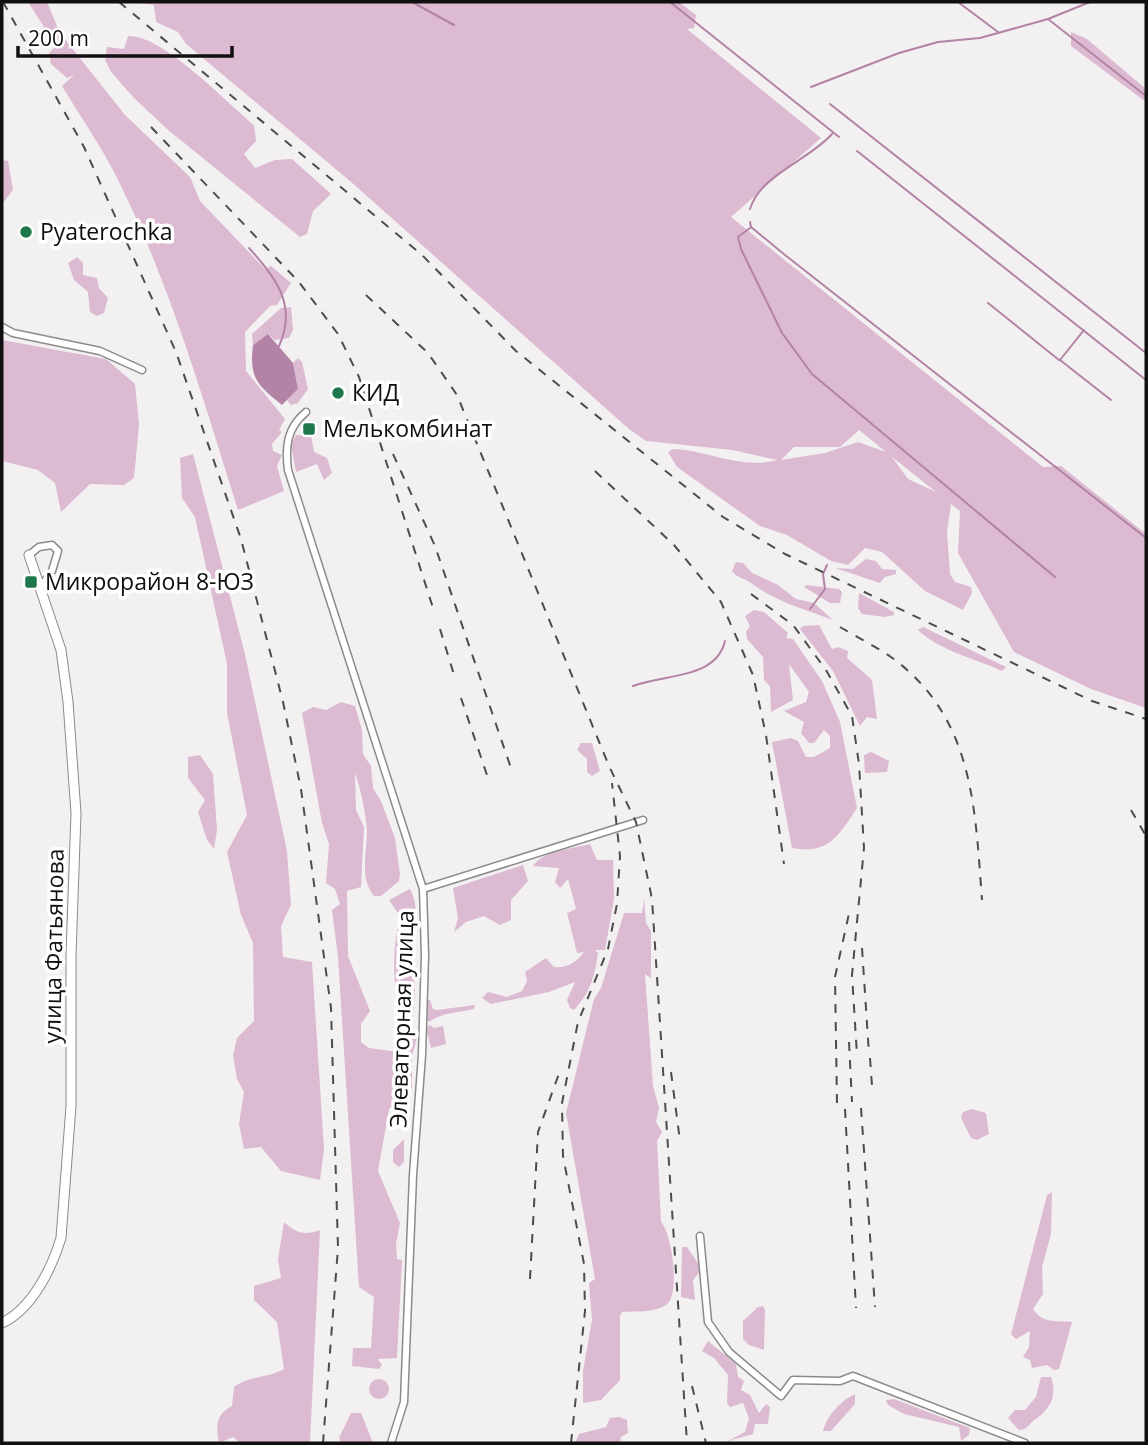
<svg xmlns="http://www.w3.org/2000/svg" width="1148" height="1445" viewBox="0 0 1148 1445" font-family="'Open Sans',sans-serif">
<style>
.green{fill:#dcbad1;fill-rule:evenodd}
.water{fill:#b383a5}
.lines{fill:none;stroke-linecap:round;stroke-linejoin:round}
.stream{stroke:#b383a5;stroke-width:2}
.street-casing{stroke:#8c8a8b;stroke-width:9}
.secondary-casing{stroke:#8c8a8b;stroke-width:11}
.street{stroke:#fff;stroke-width:6}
.secondary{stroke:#fff;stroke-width:9}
.rail{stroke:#4d4c4d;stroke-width:2;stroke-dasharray:9 9;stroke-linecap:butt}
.poi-dot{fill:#1e784c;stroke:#fff;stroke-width:2.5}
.labels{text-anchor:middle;stroke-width:7;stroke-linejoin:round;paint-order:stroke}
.poi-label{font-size:23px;fill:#111011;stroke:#fff;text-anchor:start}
.street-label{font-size:23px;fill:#111011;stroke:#fff}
</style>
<rect width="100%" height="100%" fill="#f3f0f2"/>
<!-- green -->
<path class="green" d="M28,2H47L62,38L53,41Z
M132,2H679L696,15L694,28L687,29L821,138L731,217L1043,467L1061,466L1146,534V708L1091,689L1014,652L958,553L960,511L951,504L947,532L950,574L955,582L971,587L972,593L963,610L925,591L882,552L865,548L848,565L831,561L787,535L760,526L677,467L668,452L673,449C708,450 741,470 777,460L732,450L646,441L629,429L350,181L186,44L178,32L156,22L154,5ZM859,430L886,452L858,442L825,453L781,460L794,447H840ZM892,457L936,492L908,479Z
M1071,32L1087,39L1146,89V102L1071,46Z
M128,36C162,34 227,103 254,125L256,141L244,154L255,168L275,160L292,159L331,194L313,211L307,234L300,237L167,129L134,98L111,72L105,60L107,47L124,49Z
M64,38L125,115L190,177L200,201L265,269L271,266L291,283L277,305L270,306L245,332L246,371L285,419L279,430L282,432L272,444L273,451L282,455L277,466L284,491L238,510C203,399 170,283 117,178C101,146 80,116 62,86L74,75L67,78L51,64L49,53Z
M2,160L8,161L13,190L2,204Z
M77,257L83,263V275L97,278L99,288L108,298L104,313L97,316L90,312L88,292L74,280L68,263Z
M291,307L293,330L289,338L275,340L268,334L253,345L252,334L281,308Z
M2,340L106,359L135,384L139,425L134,478L124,485L90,484L61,512L55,483L38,470L2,461Z
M298,358L302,362L308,389L298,403L291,405L287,400L298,389L293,363Z
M296,435L311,436L314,452L327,458L332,473L324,480L317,464L296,472L291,445Z
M193,454L244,650L287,851L291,905L281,926L283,957L312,962L324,1149L320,1180L281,1171L261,1147L244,1149L239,1124L244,1092L237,1079L233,1055L237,1038L254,1021L253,943L241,915L227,852L247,815L227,713V664L195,517L182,498L180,458Z
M866,559L876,561L882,569L896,570V574L885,577L880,583L835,568L853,569Z
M736,562L743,563L752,573L778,585L796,599L814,603L833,620C804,609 775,601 751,583C744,578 737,578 732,571Z
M806,585L839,589L842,592L840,603H830L804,587Z
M859,593L894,612V615L884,617L862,614L858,608Z
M754,610L764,612L788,633L786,638L793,639L822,681L840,722L857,808C839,835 829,855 792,848L772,742L791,738L798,741L806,757H814L830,748V736L824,730L814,743H809L801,733L804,722L784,711L806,702L809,692L789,664L793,700L771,712L770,686L764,680L763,657L747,639L746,632L750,626L745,616Z
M819,625L832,649L838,647L848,651L847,658L872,680L877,719L867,717L860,726L833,671L800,629L803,626Z
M923,627L1006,667L1002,671C974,658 940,651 918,630Z
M341,702L355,706L362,730L363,754L371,766L373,788L381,801L395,838L400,874L399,881L381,896H374C359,877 367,854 367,832C367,818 360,786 355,773L356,810L364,827L361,887L347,891L348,956L370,1011L361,1024V1042L369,1048L399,1052L413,1035L417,1037L412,1056V1087L389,1109L378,1171L400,1223L396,1244L397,1259L402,1260L397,1358L378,1359L382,1365L379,1369L352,1366L353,1348H371L374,1297L359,1287L338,957L332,910L340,904L335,889L326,883L329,844L322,823L302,713L313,707L326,710Z
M581,743H592L600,771L592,776L587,772V759L577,750Z
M871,752L889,761L887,772L865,773L864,755Z
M200,755L213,774L217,830L214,849L207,840L198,812L205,800L188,778V757Z
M590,844L597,860H613L614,899L605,950H595L598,953C595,976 590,993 574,1010L570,1008L567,1000L575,982L549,992L491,1004L482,998L488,992L507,997L522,991L527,981L525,972L546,958L554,967C567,968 576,963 584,952L577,953L567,913L576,909L568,879L560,888L555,882L559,868L533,866C544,850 572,849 590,844Z
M523,865L528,881L511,900V920L500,925L484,916L466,922L454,932L458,918L453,888Z
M410,889C421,908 413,933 413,954C413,980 419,1004 409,1030C391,995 391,954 400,916L389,900Z
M644,899L646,923L651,931V978L645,974L653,1086L659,1108L656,1122L662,1132L657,1141L661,1222C672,1233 681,1296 666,1305C654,1313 636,1311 622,1312L620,1316V1380L601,1400L583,1403V1371L592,1320L589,1283L595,1279L566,1113L594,999L601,988L624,913H642Z
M430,1000L433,1009L437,1010L475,1005L474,1009C458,1013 443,1012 429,1022L425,1016L424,1001Z
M430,1025L434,1028L443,1026L446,1044L431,1048L426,1028Z
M972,1109L986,1113L989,1134L977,1140L971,1138L961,1118L963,1112Z
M404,1139V1162L399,1167L393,1162V1150Z
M1052,1192L1051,1234L1042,1267L1043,1294L1033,1309C1043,1325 1059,1320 1072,1322L1059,1369L1054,1370L1047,1365L1032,1368L1030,1360L1023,1357L1029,1347L1030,1331L1016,1339L1011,1334L1047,1195Z
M284,1222C296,1233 305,1236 320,1230L310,1443H240L233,1437L219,1443C216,1426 215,1415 232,1406L234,1387C250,1375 266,1379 284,1369L277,1322L254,1300V1286L281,1278L278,1259Z
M682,1247H687L702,1269L693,1280L695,1300L681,1297Z
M763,1306L765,1310L764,1350L749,1345L743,1339V1321L758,1307Z
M708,1341L736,1364L738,1377L744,1381L741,1390L750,1395L759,1413L766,1404L770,1407L768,1424H755L753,1434L728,1441L745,1432L749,1418L743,1403L730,1407L727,1403L728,1375L714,1358L702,1351Z
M1041,1377H1051C1058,1398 1049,1410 1033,1421C1027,1426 1028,1429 1019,1430L1008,1418L1015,1410H1025L1036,1397Z
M369 1389a10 10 0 1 1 20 0a10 10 0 1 1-20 0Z
M855,1394V1404L831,1431H823C826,1417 841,1400 855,1394Z
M894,1399L970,1428L969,1435L961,1441L959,1427L904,1414L888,1405L886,1400Z
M351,1413H361L373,1443H341L339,1438Z
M619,1417L627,1420L628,1433L621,1437L620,1443H575L579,1434L606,1427L610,1418Z"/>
<!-- water -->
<path class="water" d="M268,334L293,363L298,389L282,405C257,385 249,378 253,345Z"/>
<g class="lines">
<!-- stream -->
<path class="stream" d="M412,2L454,25
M670,2L839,137
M958,2L998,32
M1048,19L1146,96
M811,87L899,53L938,42L980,38L1048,19L1090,2
M830,104L1146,353
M857,151L1146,380
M750,209C761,174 808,161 832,134
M750,222L751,227L785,255L1146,538
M750,228L738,237L741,249L782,333L812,374L1055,577
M249,248C275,277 298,305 279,346
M988,303L1059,360
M1084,330L1060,360L1111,400
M810,609L825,589L823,574L827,565
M633,686C662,674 716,680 725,641"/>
<!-- street casing -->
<g class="street-casing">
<path id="street" d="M2,327L13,333L100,351L142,370
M306,412C287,428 285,446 288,470L423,889L425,955L422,1055L413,1175L404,1402L391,1443
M29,555L39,547L52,545L58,551L52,571L40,588
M423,889L643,820
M700,1236L708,1322L729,1352L781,1396L793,1380L840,1381L853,1376L1025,1443"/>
</g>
<!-- secondary casing -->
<g class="secondary-casing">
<path id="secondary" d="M2,1323C32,1309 52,1268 61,1238L71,1106V955L76,813L68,702L61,650L29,555"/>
</g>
<!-- street -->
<use href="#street" class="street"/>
<!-- secondary -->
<use href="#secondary" class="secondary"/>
<!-- rail -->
<path class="rail" d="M3,2L84,147L176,352L241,539L283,702L301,789L331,1008L338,1248L323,1443
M119,2L422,255L516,351L723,517L785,554L1092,701L1146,719
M151,127L299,282L338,334L359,377L434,611
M366,295L428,353L457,395L609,766L636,822L652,899L687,1443
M393,454L435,546L512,771
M595,471L674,545L721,602L753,675L766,735L784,864
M751,594L793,625L826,670L852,716L859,764L864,848L852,975L857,1055
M840,627C857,637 875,646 891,657C974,717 975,808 982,900
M440,629L455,678
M461,698L489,781
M1131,810L1146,836
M862,948L869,1054
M849,1042L852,1102
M870,1058L872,1086
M671,1072L680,1141
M837,1103L835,977L850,909
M861,1108L875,1307
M845,1109L856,1308
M530,1279L538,1132L561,1068
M692,1386L706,1443
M571,1443L585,1311L584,1264L563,1156L562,1103L578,1022L608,949L617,904L620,856L612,783"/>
</g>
<!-- markers -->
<g class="poi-dot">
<circle cx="26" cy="232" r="7"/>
<circle cx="338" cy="393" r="7"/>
<rect x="302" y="422" width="14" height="14" rx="3.5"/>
<rect x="24" y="575" width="14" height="14" rx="3.5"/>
</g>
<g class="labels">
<!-- poi labels -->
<g class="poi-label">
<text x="40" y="240">Pyaterochka</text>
<text x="352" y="401">КИД</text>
<text x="323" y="437">Мелькомбинат</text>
<text x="45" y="590">Микрорайон 8-ЮЗ</text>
</g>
<!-- street labels -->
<g class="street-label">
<text transform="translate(54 946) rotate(-89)" y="8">улица Фатьянова</text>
<text transform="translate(402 1019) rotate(-88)" y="8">Элеваторная улица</text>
</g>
</g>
<!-- border -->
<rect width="1148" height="1445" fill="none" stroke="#111011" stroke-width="7"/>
<!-- scale -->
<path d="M18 46v10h214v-10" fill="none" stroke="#111011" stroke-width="3.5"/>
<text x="28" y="46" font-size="21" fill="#111011" stroke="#ffffff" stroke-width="5" paint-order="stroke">200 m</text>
</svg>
